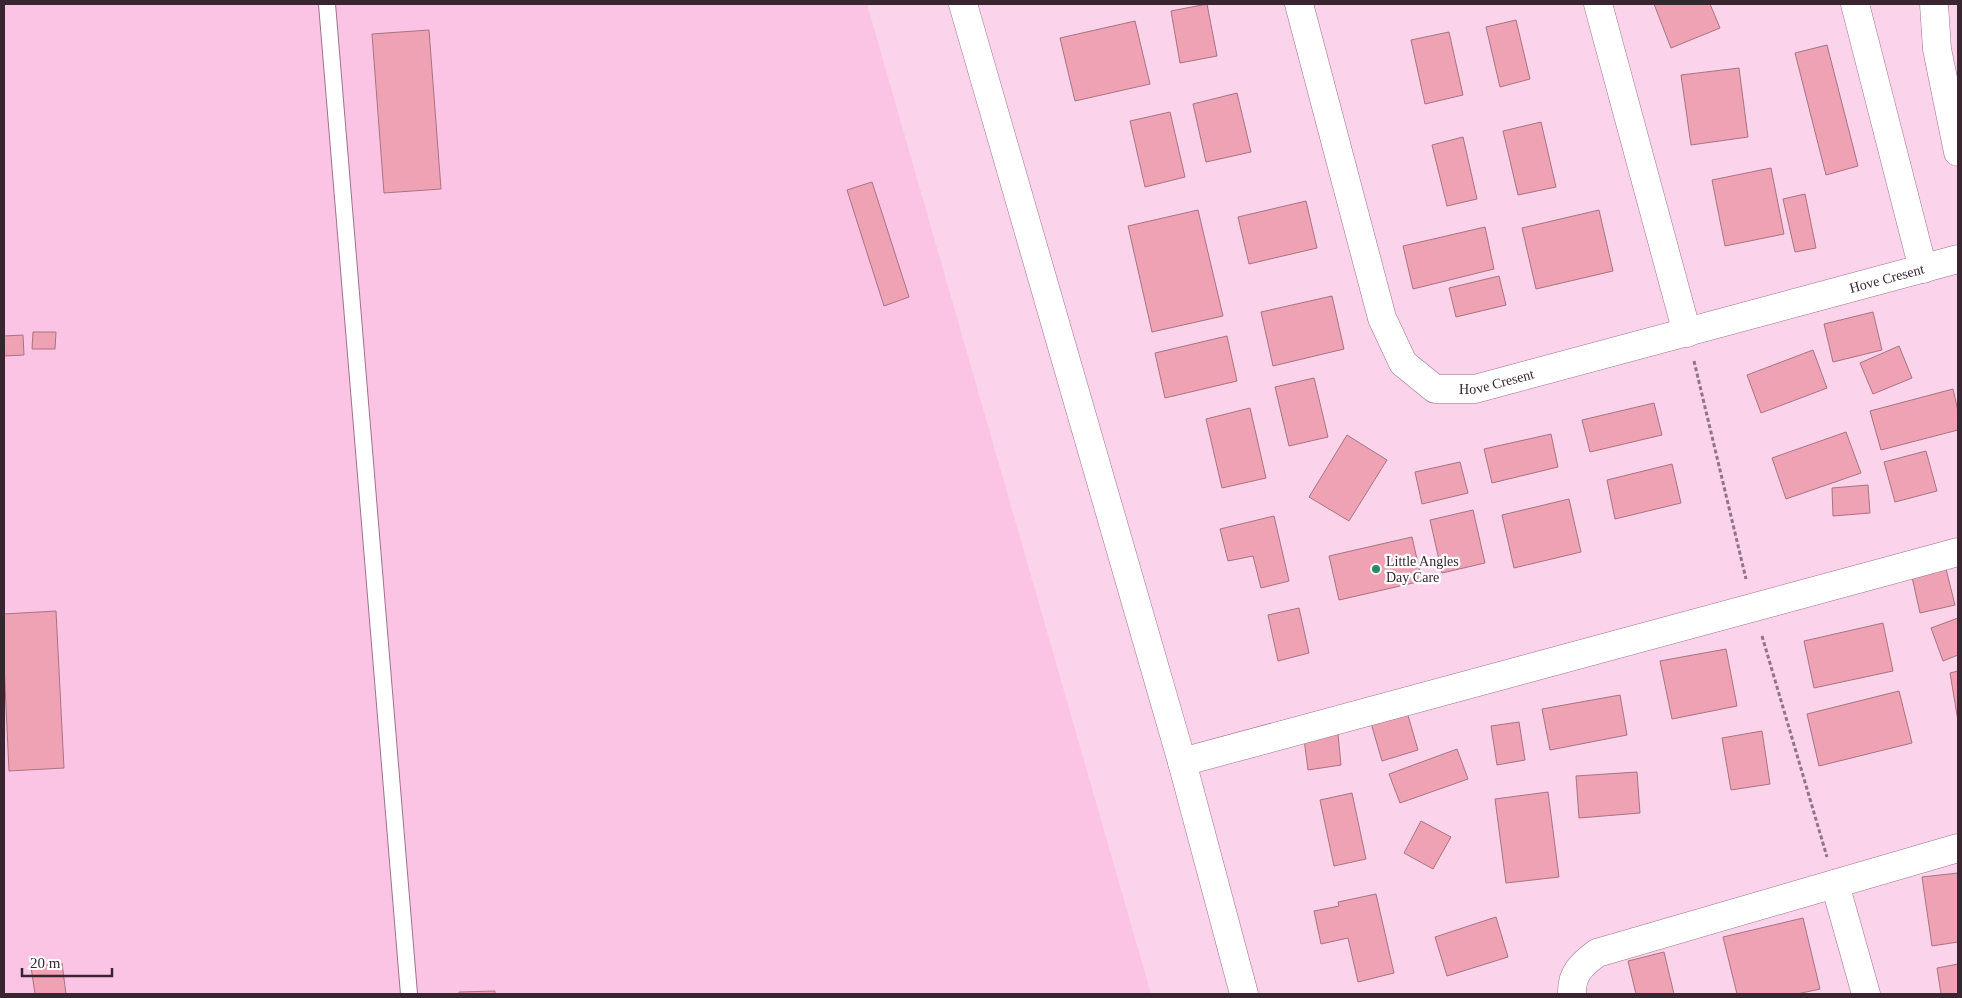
<svg xmlns="http://www.w3.org/2000/svg" width="1962" height="998" viewBox="0 0 1962 998" font-family="Georgia,serif">
<style>
.built{fill:#fcc4e4}
.building{fill:#eea2b4;stroke:#a77481}
.lines{fill:none;stroke-linecap:round;stroke-linejoin:round}
.service-casing{stroke:#9e728c;stroke-width:18}
.minor-casing{stroke:#9e728c;stroke-width:29}
.tertiary-casing{stroke:#9e728c;stroke-width:29}
.path{stroke:#917585;stroke-width:3;stroke-dasharray:4 2.5;stroke-linecap:butt}
.service{stroke:#fff;stroke-width:16}
.minor{stroke:#fff;stroke-width:28}
.tertiary{stroke:#fff;stroke-width:28}
.poi-dot{fill:#288b65;stroke:#fff;stroke-width:2}
.labels{text-anchor:middle;stroke-width:4.5;stroke-linejoin:round;paint-order:stroke}
.street-label{font-size:14px;fill:#382530;stroke:#fff}
.poi-label{font-size:14px;fill:#382530;stroke:#fff;text-anchor:start}
</style>
<rect width="100%" height="100%" fill="#fbd3ea"/>
<!-- built -->
<path class="built" d="M4,4H867L1151,994H4Z"/>
<!-- building -->
<path class="building" d="M1207,4L1217,56L1180,63L1171,11Z
M1654,4H1710L1720,28L1671,48Z
M1516,20L1530,79L1500,87L1486,27Z
M1135,21L1150,84L1075,101L1060,38Z
M429,30L441,189L384,193L372,34Z
M1449,32L1463,95L1425,104L1411,40Z
M1827,45L1858,166L1826,175L1795,53Z
M1739,68L1748,137L1691,145L1681,75Z
M1237,93L1251,152L1206,162L1193,104Z
M1170,112L1185,177L1145,187L1130,121Z
M1541,122L1556,187L1518,195L1503,131Z
M1463,137L1477,199L1447,206L1432,145Z
M1771,168L1784,234L1725,246L1712,180Z
M872,182L909,297L884,306L847,190Z
M1805,194L1816,248L1795,252L1783,199Z
M1306,201L1317,248L1249,264L1238,217Z
M1198,210L1223,316L1152,332L1128,226Z
M1599,210L1613,271L1536,289L1522,228Z
M1485,227L1494,269L1413,289L1403,246Z
M1499,276L1506,305L1456,317L1449,288Z
M1332,296L1344,349L1273,366L1261,312Z
M1873,312L1882,350L1833,362L1824,324Z
M33,332H56L55,349H32Z
M23,335L24,355L4,356V336Z
M1227,336L1237,381L1165,398L1155,353Z
M1899,346L1912,378L1873,394L1860,363Z
M1813,350L1827,388L1761,413L1747,375Z
M1314,378L1328,437L1289,446L1275,387Z
M1953,389L1958,411V430L1881,450L1870,411Z
M1654,403L1662,435L1590,452L1582,420Z
M1250,408L1266,478L1222,488L1206,419Z
M1846,432L1861,473L1786,499L1772,458Z
M1551,434L1558,467L1492,483L1484,449Z
M1347,435L1387,460L1349,521L1309,497Z
M1926,451L1937,491L1895,502L1884,462Z
M1460,462L1468,493L1422,504L1415,472Z
M1672,464L1681,503L1615,519L1607,480Z
M1868,485L1870,513L1833,516L1832,488Z
M1569,499L1581,552L1514,568L1502,515Z
M1473,510L1485,563L1442,573L1430,520Z
M1274,516L1289,581L1261,588L1253,556L1228,561L1220,529Z
M1412,537L1422,581L1339,600L1329,556Z
M1946,569L1955,605L1920,613L1912,577Z
M1299,608L1309,653L1278,661L1268,615Z
M56,611L64,768L9,771L4,664V614Z
M1958,618V655L1943,661L1931,628Z
M1883,623L1893,671L1814,688L1804,641Z
M1726,649L1737,706L1672,719L1660,661Z
M1958,671V721L1950,673Z
M1899,691L1912,743L1819,766L1807,714Z
M1620,695L1627,735L1550,750L1542,709Z
M1407,712L1418,750L1382,761L1371,723Z
M1519,722L1525,760L1497,765L1491,726Z
M1762,731L1770,784L1731,790L1722,738Z
M1338,734L1341,765L1308,770L1304,739Z
M1457,749L1468,779L1400,803L1389,774Z
M1637,772L1640,813L1579,818L1576,776Z
M1548,792L1559,877L1506,883L1495,799Z
M1352,793L1366,859L1334,866L1320,800Z
M1421,821L1451,837L1433,869L1404,853Z
M1958,873V942L1932,946L1922,877Z
M1376,894L1394,973L1358,982L1348,938L1321,944L1314,911L1339,906L1338,902Z
M1496,917L1508,957L1447,976L1435,937Z
M1803,918L1820,989L1797,994H1737L1723,937Z
M1664,952L1674,994H1636L1628,961Z
M62,963L66,994H35L31,967Z
M1958,964V994H1941L1937,968Z
M495,991V994H459V992Z"/>
<g class="lines">
<!-- service casing -->
<g class="service-casing">
<path id="service" d="M327,4L409,994"/>
</g>
<!-- minor casing -->
<g class="minor-casing">
<g id="minor">
<path id="s1" d="M1299,4L1382,318L1403,363L1435,389H1475L1958,259"/>
<path d="M1598,4L1687,333"/>
<path d="M1855,4L1923,269"/>
<path d="M1934,4L1937,49L1958,152"/>
<path d="M1182,762L1958,552"/>
<path d="M1835,884L1866,994"/>
<path d="M1572,994C1571,974 1582,964 1597,953L1958,848"/>
</g>
</g>
<!-- tertiary casing -->
<g class="tertiary-casing">
<path id="tertiary" d="M963,4L1182,762L1244,994"/>
</g>
<!-- path -->
<path class="path" d="M1694,361L1746,579
M1762,636L1827,857"/>
<!-- service -->
<use href="#service" class="service"/>
<!-- minor -->
<use href="#minor" class="minor"/>
<!-- tertiary -->
<use href="#tertiary" class="tertiary"/>
</g>
<!-- markers -->
<circle class="poi-dot" cx="1376" cy="569" r="5"/>
<g class="labels">
<!-- street labels -->
<g class="street-label">
<text dy="5" stroke="none"><textPath href="#s1" startOffset="882">Hove Cresent</textPath></text>
<text dy="5" stroke="none"><textPath href="#s1" startOffset="478">Hove Cresent</textPath></text>
</g>
<!-- poi labels -->
<g class="poi-label">
<text x="1386" y="566">Little Angles<tspan x="1386" dy="16">Day Care</tspan></text>
</g>
</g>
<!-- border -->
<rect width="1962" height="998" fill="none" stroke="#382530" stroke-width="10"/>
<!-- scale -->
<path d="M22 968v8h90v-8" fill="none" stroke="#382530" stroke-width="2.5"/>
<text x="30" y="968" font-size="15" fill="#382530" stroke="#ffffff" stroke-width="4" paint-order="stroke">20 m</text>
</svg>
